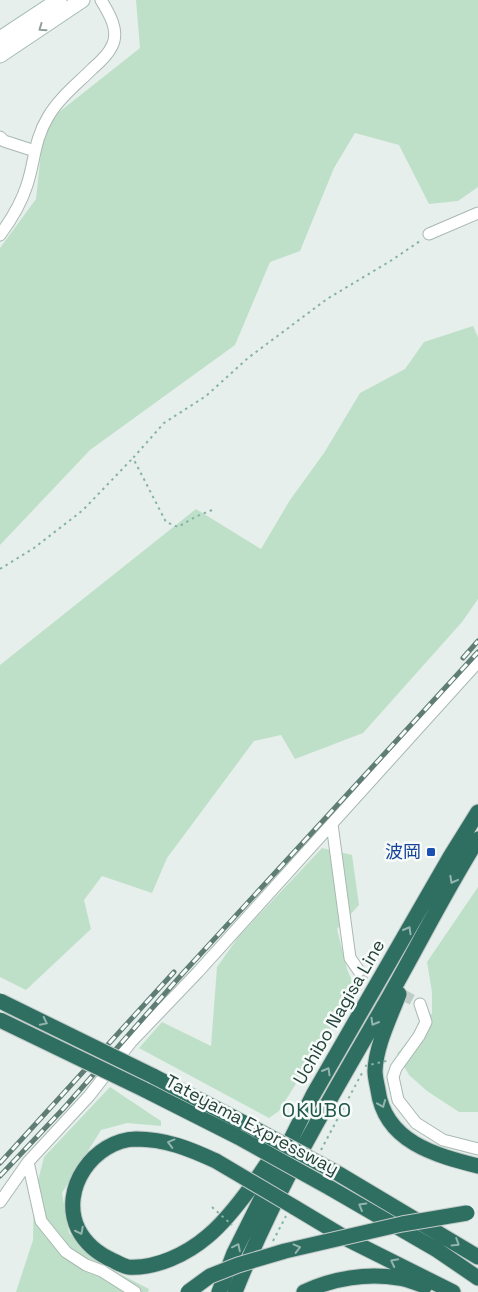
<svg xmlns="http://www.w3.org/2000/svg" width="478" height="1292" viewBox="0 0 478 1292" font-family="'Space Grotesk','Noto Sans JP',sans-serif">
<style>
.green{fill:#bfe0c8}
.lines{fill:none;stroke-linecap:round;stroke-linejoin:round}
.street-tunnel{stroke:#bfccc8;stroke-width:11;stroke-dasharray:11 5.5;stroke-linecap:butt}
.street-casing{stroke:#a8b8b2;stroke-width:13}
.secondary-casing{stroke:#a4bbb3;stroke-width:17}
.highway-casing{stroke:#c2cac8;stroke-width:17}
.path{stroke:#86b3a5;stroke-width:2;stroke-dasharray:2.5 4;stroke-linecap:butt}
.street{stroke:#fff;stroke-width:11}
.secondary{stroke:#fff;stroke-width:15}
.highway{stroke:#2f6f62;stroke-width:15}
.rail-casing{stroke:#5f7d75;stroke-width:5}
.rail{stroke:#f7fbf9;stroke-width:3;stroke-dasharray:9;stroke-linecap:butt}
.highway-bridge-casing{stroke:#c2cac8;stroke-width:17;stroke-linecap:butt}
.path-bridge{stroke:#86b3a5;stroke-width:2;stroke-dasharray:2.5 4;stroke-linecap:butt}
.highway-bridge{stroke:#2f6f62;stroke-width:15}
.oneway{stroke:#92a09c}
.oneway2{stroke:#93b5ae}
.transit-dot{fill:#1a4fb4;stroke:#f7fbf9;stroke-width:2}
.labels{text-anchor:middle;stroke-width:5;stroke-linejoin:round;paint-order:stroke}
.transit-label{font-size:18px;fill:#164399;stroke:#f7fbf9;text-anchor:end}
.street-label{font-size:18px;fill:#24423a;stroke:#f7fbf9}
.quarter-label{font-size:20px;letter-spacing:1px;fill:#1f5548;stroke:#f7fbf9}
</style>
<rect width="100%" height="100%" fill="#e6efeb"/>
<!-- green -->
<path class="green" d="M136,0H478V187L458,201L429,204L399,145L355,133L334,168L300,251L270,262L235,345L90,450L0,545V248L36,199L44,124L140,48Z
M473,326L478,337V599L462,622L363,733L295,759L281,735L254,741L167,858L152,893L102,876L84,900L91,929L26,990L0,977V665L196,509L261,549L290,500L324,453L360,393L405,369L424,342Z
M322,848L352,855L359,905L337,929L347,969L355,988L279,1111L269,1118L139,1048L162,1022L211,1046L217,967L239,936Z
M478,887V1112H459L427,1091L409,1075L397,1054L432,1013V992L427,962Z
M110,1087L161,1121V1126L127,1123L101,1130L62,1193L69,1233L116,1272L149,1289L148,1292H16L33,1240L34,1197L44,1157Z"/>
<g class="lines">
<!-- street-tunnel -->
<path class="street-tunnel" d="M359,971L420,1004"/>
<!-- street casing -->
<g class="street-casing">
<path id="street" d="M0,137L4,141L35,151
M429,234L478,213
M0,235C11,220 21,204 27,185C35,161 34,140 48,117C59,98 77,84 92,69C99,63 108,55 112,46C120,31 109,13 101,0
M332,824L350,958L359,971
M420,1004L426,1022L419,1036L396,1068L393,1077L398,1100L416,1123L443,1140L478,1149
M28,1162L41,1221L66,1252L86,1265L102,1271L135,1292
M0,1202L28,1162L89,1096L131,1042L198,972L478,662"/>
</g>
<!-- secondary casing -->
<g class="secondary-casing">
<path id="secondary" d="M0,39L59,0
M0,55L82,0"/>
</g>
<!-- highway casing -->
<g class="highway-casing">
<path id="highway" d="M399,994C390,1018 376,1045 375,1071C375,1077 377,1084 378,1090C385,1142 435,1155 478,1166
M153,1076L244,1123
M143,1089L238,1137
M216,1161C190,1149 166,1139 136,1139C94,1140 59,1189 78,1229C86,1245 98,1254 114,1261C118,1263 123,1266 128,1267C156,1269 187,1254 208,1236C233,1215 258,1178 276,1150
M339,1174L478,1257
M330,1188L437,1250L478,1278
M294,1207L349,1240L453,1292
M219,1292L234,1253L313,1095L450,857L478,812
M235,1292C276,1189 333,1093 389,997C419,944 446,890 478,839
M304,1292C333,1278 367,1273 399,1278C408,1279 416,1283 425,1286"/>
</g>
<!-- path -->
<path class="path" d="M212,510L195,517L178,527L166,522L133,458L164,423L206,396L248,358L327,299L392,260L420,241
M0,569L34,548L83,510L132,459
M321,1150L362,1073
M273,1241L286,1216"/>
<!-- street -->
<use href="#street" class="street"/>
<!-- secondary -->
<use href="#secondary" class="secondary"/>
<!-- highway -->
<use href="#highway" class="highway"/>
<!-- rail casing -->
<g class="rail-casing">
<path id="rail" d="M463,658L478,641
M0,1163L174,972
M0,1176L64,1108L184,972L478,652"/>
</g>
<!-- rail -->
<use href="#rail" class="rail"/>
<!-- highway-bridge casing -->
<g class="highway-bridge-casing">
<path id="highway-bridge" d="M0,1001L153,1076
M0,1020L143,1089
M244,1123L339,1174
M238,1137L330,1188
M216,1161L294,1207
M188,1292L210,1276L238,1265L285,1251L402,1224L467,1213"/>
</g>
<!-- path-bridge -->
<path class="path-bridge" d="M365,1066L390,1060
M212,1207L232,1225"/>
<!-- highway-bridge -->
<use href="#highway-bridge" class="highway-bridge"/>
</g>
<!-- one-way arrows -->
<defs><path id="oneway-chevron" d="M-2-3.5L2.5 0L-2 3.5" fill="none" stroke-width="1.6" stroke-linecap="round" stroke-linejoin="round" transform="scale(1.25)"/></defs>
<use class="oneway" href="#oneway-chevron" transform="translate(42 28) rotate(145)"/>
<g class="oneway2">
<use href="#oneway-chevron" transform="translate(453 880) rotate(118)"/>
<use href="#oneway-chevron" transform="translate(408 930) rotate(-60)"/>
<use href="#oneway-chevron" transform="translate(44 1022) rotate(26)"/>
<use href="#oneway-chevron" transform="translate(374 1022) rotate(120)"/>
<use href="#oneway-chevron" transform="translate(327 1071) rotate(-60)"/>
<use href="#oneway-chevron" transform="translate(382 1104) rotate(68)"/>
<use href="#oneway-chevron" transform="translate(171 1143) rotate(-165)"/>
<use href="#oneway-chevron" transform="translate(362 1206) rotate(-150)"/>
<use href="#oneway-chevron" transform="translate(80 1231) rotate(63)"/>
<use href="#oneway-chevron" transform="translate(456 1243) rotate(32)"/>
<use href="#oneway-chevron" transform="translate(237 1247) rotate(-64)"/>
<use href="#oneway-chevron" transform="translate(297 1248) rotate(-14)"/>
<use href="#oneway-chevron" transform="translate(394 1262) rotate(-153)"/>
</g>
<!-- markers -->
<rect class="transit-dot" x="426" y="847" width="10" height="10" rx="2.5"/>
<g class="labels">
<!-- transit labels -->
<g class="transit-label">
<text x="421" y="858">波岡</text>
</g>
<!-- street labels -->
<g class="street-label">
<text transform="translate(339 1012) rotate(-60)" y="6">Uchibo Nagisa Line</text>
<text transform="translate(252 1125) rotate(28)" y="6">Tateyama Expressway</text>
</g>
<!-- quarter labels -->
<g class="quarter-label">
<text x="317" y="1117">OKUBO</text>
</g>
</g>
</svg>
